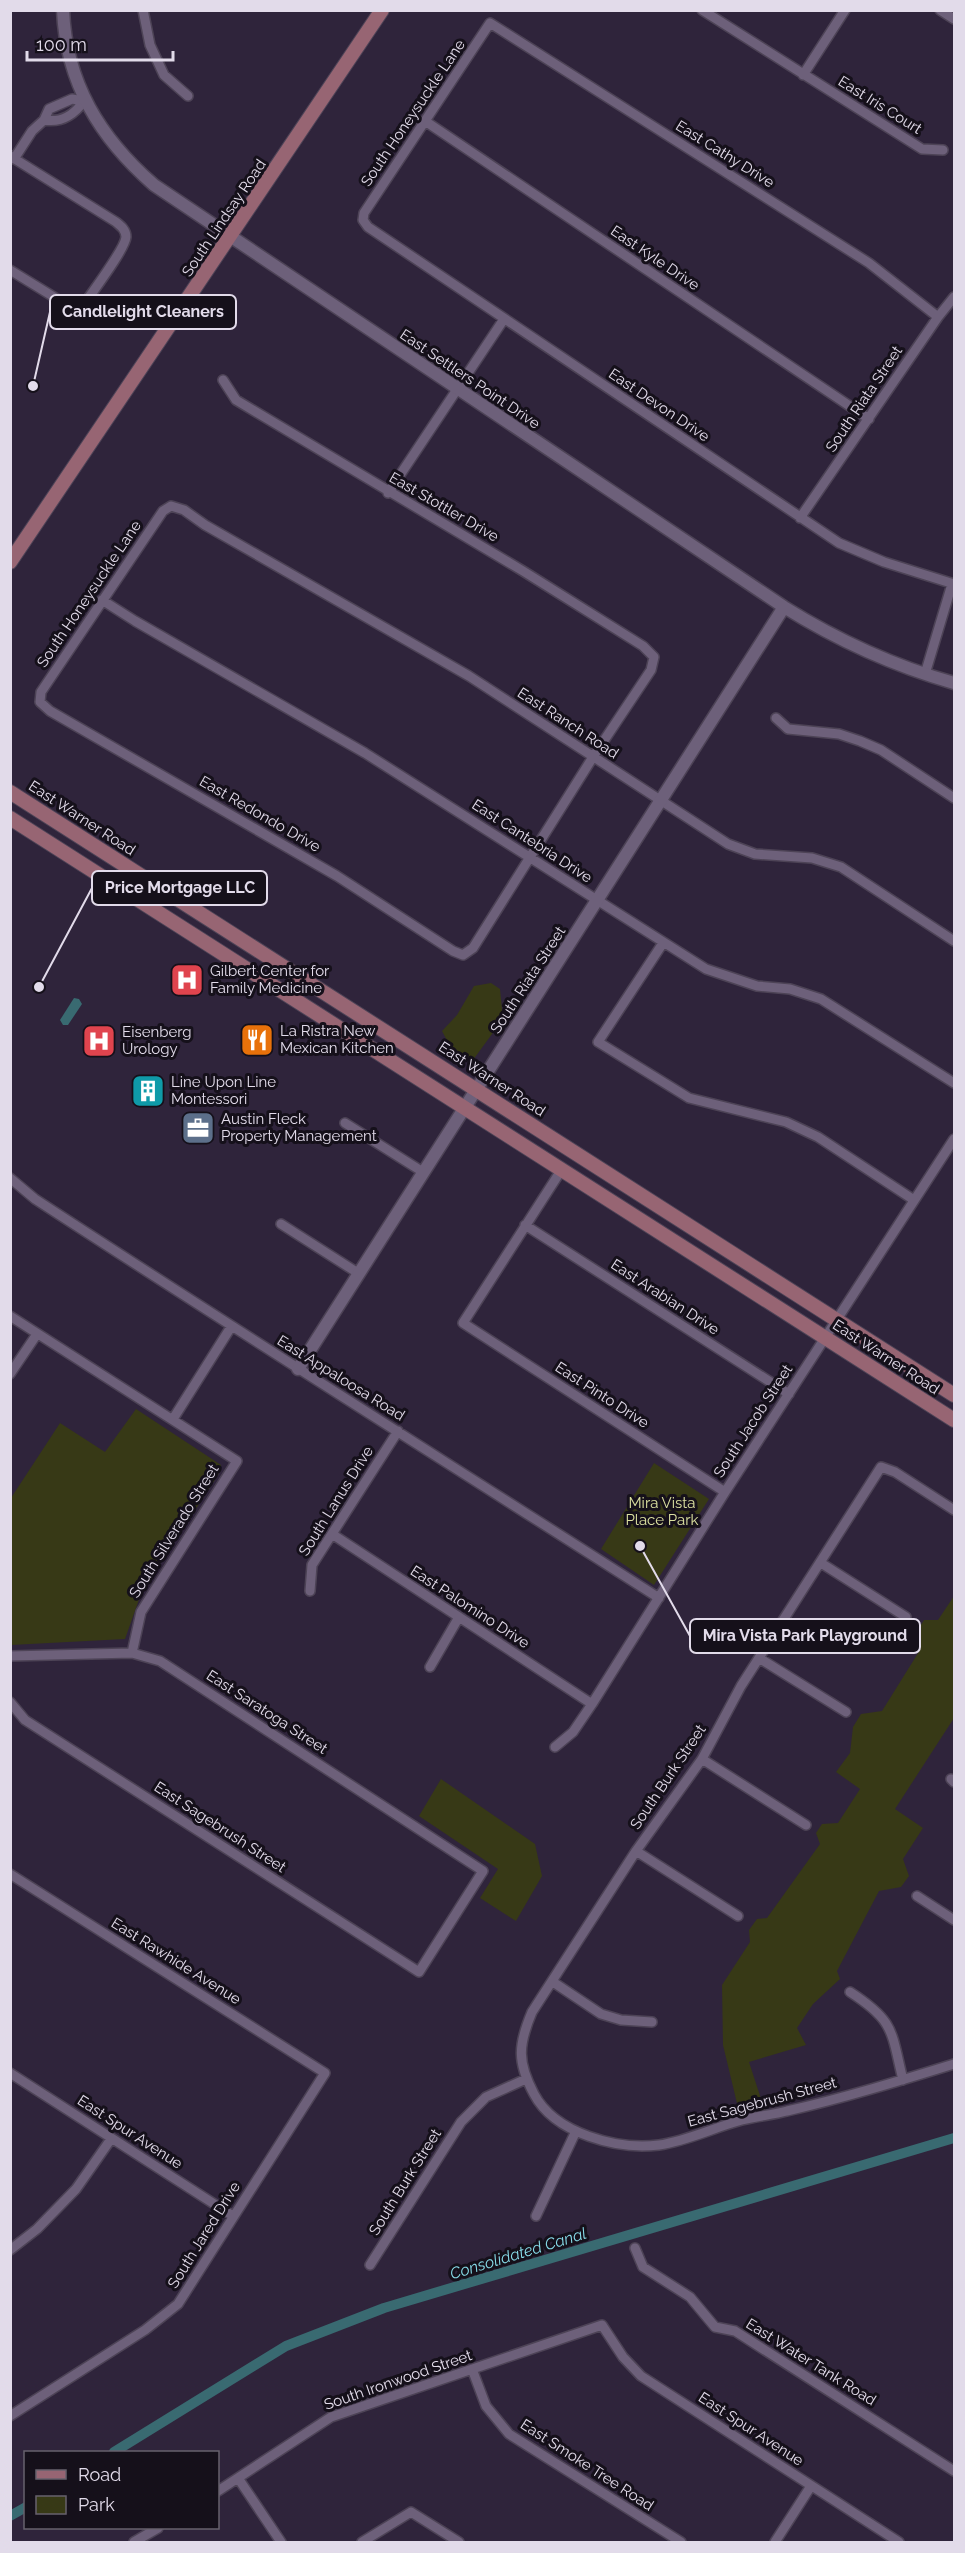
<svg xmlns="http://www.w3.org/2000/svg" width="965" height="2553" viewBox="0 0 965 2553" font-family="Raleway,sans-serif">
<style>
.green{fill:#373916}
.water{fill:#396a71}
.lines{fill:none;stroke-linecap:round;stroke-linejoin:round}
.canal{stroke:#396a71;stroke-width:10}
.minor-casing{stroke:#4d4356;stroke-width:12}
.tertiary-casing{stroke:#4d4356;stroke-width:15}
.secondary-casing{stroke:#4d4356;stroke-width:16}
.minor{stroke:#6d607a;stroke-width:9}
.tertiary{stroke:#6d607a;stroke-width:12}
.secondary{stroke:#976573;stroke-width:14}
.labels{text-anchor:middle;stroke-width:6;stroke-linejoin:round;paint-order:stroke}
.street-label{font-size:15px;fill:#e2dbea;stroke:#15101a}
.poi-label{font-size:15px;fill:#e2dbea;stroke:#15101a;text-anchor:start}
.park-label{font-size:15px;fill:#dce1a0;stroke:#15101a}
.water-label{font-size:16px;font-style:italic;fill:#88ddea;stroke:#15101a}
.leader{fill:none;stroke:#e2dbea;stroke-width:2}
.callout-dot{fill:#e2dbea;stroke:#15101a;stroke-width:2}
.callout{fill:#15101a;stroke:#e2dbea;stroke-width:2}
.callout-label{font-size:16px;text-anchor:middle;font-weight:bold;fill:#e2dbea}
</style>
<rect width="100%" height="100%" fill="#2f243b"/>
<!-- green -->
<path class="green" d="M491,983L500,989L503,1019L473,1060L452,1050L442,1031L457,1015L474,986Z
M136,1409L221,1465L218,1475L142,1591L125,1639L11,1645V1498L60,1423L105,1452Z
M654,1463L709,1499L654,1585L601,1549Z
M954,1596V1718L895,1809L923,1828L903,1859L909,1876L901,1887L879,1891L837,1971L840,1979L813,2004L797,2028L806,2045L749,2062L766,2114L741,2120L723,2045L722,1985L750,1942L749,1930L757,1919L767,1918L820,1844L816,1833L822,1824L838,1823L860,1789L836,1772L850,1753L853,1727L861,1714L882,1711L920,1650L916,1633L924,1620H938Z
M441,1779L535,1844L542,1876L516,1921L480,1898L498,1869L419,1816Z"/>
<!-- water -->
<path class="water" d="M74,998L79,999L82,1004L68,1025H63L60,1020Z"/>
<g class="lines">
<!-- canal -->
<path class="canal" d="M114,2452L286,2346L384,2308L954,2138
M10,2516L26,2507"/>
<!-- minor casing -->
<g class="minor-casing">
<path id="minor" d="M143,10L150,45L164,75L188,96
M702,10L922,149L943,150
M940,10L954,19
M803,75L845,10
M425,121L869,419
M10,156L116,222C121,226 126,230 126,237C125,249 93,291 85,303L77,309L67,305L10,270
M14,159L32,131L44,120L49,109L72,99L84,101C74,115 62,123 44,120
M938,317L869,263L490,23L364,213L363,220L368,227L839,543L884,562L954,584
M223,380L236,400L523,571L643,646L654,657L651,670L593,757L473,948L463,955L453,951L337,876L50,711L40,702L41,692L163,511L171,506L184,510L205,525L469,676L728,844L755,854L812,858L841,867L954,941
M388,493L504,319
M800,518L938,317L954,297
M102,600L135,621L365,753L706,969L757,986L790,989L821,999L954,1083
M925,674L952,584
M776,718L788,729L839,734L860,741L881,750L954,798
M663,943L598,1042L689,1098L786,1122L818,1137L914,1200
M345,1123L423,1172
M562,1169L463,1323L725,1492
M10,1178L35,1199C242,1334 451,1465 659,1598
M281,1224L358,1273
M525,1225L789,1394
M10,1316L237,1461L141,1612L132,1653
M10,1374L37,1334
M173,1419L231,1327
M954,1510L895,1472L881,1467L741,1686L702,1759L636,1851L532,2012C518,2045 517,2062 534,2094C555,2134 618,2150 659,2145C687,2141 715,2127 742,2120C757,2116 772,2115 787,2111C844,2098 899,2081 954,2064
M332,1534L592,1704
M821,1563L906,1617
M310,1591L312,1565L398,1431
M10,1656L132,1653L160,1661L483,1871L419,1972L25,1720L10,1702
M759,1658L846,1712
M430,1667L459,1617
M555,1747L573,1732L592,1704L725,1492L954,1139
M702,1759L806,1825
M951,1779L954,1782
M636,1851L738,1916
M10,1874L325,2073L178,2304L145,2330L10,2416
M917,1896L954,1920
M553,1982L601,2014L621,2020L652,2022
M850,1992C895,2021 891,2031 903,2080
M10,2073L233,2216
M536,2216L576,2131
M635,2248L643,2267L690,2297L715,2327L735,2331L954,2471
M10,2250L37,2229L76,2189L111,2139
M370,2265L461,2122L486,2097L526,2079
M472,2369L486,2406L509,2434L681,2542
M238,2478L281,2542
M218,2491L331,2417L602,2325L623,2357L641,2376L899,2542
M134,2542L158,2528
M362,2542L411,2512L459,2542
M775,2542L811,2486"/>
</g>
<!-- tertiary casing -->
<g class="tertiary-casing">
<path id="tertiary" d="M63,10C66,83 100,138 154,185L784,607C837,640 894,666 954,683
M298,1369L784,607"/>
</g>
<!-- secondary casing -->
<g class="secondary-casing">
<path id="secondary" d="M10,562L382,10
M10,792L954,1395
M10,818L954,1420"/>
</g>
<!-- minor -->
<use href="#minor" class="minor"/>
<!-- tertiary -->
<use href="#tertiary" class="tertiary"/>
<!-- secondary -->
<use href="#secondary" class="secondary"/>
</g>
<!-- icons -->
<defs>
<g id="hospital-square" transform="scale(1.725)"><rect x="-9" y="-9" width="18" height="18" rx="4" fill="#e0444e" stroke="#15101a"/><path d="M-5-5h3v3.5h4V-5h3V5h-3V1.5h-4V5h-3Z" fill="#fff"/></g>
<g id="restaurant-square" transform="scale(1.725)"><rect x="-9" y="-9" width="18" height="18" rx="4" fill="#e8710a" stroke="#15101a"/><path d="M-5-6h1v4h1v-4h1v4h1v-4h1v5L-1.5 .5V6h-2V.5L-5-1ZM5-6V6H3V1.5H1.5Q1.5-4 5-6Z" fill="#fff"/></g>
<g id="building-square" transform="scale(1.725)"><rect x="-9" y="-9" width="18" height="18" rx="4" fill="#0f9aa8" stroke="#15101a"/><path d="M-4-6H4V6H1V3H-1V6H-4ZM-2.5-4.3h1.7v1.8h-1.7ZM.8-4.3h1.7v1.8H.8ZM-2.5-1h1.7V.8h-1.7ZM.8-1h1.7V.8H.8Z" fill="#fff"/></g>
<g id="office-square" transform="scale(1.725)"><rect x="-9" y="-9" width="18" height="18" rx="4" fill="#5c6f8a" stroke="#15101a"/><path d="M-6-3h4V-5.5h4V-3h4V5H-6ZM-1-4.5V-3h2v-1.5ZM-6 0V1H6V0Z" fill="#fff"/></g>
</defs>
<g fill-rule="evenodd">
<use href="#hospital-square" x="187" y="980"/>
<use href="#restaurant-square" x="257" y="1040"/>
<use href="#hospital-square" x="99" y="1041"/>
<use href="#building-square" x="148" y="1091"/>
<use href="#office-square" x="198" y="1128"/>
</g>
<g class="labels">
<!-- street labels -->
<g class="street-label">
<text transform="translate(880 105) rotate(32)" y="5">East Iris Court</text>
<text transform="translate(413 113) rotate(-56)" y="5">South Honeysuckle Lane</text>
<text transform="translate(725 154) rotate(32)" y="5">East Cathy Drive</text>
<text transform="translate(224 218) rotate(-56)" y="5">South Lindsay Road</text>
<text transform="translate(655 258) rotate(34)" y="5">East Kyle Drive</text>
<text transform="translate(470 379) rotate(34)" y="5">East Settlers Point Drive</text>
<text transform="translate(864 399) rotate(-56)" y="5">South Riata Street</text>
<text transform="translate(659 405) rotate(34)" y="5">East Devon Drive</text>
<text transform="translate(444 507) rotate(30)" y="5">East Stottler Drive</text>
<text transform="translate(89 594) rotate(-56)" y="5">South Honeysuckle Lane</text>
<text transform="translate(568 723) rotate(33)" y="5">East Ranch Road</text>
<text transform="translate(260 814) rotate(30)" y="5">East Redondo Drive</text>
<text transform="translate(82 818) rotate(33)" y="5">East Warner Road</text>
<text transform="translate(532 841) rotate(33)" y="5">East Cantebria Drive</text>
<text transform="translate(528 980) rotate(-57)" y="5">South Riata Street</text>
<text transform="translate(492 1079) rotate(33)" y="5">East Warner Road</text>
<text transform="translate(665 1297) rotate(33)" y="5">East Arabian Drive</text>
<text transform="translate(886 1357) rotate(33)" y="5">East Warner Road</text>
<text transform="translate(341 1378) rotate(32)" y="5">East Appaloosa Road</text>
<text transform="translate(602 1395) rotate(33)" y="5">East Pinto Drive</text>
<text transform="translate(753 1421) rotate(-57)" y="5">South Jacob Street</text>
<text transform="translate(336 1501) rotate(-58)" y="5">South Lanus Drive</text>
<text transform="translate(174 1531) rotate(-58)" y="5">South Silverado Street</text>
<text transform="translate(470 1607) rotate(33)" y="5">East Palomino Drive</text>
<text transform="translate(267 1712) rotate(33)" y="5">East Saratoga Street</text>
<text transform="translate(668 1777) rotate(-56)" y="5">South Burk Street</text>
<text transform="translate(220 1827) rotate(33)" y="5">East Sagebrush Street</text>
<text transform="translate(176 1961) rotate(32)" y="5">East Rawhide Avenue</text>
<text transform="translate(762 2102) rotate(-15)" y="5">East Sagebrush Street</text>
<text transform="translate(130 2132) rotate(33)" y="5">East Spur Avenue</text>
<text transform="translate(405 2182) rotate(-58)" y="5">South Burk Street</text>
<text transform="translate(204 2235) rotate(-58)" y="5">South Jared Drive</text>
<text transform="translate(811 2362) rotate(32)" y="5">East Water Tank Road</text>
<text transform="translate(398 2380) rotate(-19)" y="5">South Ironwood Street</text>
<text transform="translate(751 2429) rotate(33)" y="5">East Spur Avenue</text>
<text transform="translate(587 2465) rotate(33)" y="5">East Smoke Tree Road</text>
</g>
<!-- poi labels -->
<g class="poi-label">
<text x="210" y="976">Gilbert Center for<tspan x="210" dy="17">Family Medicine</tspan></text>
<text x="280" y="1036">La Ristra New<tspan x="280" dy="17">Mexican Kitchen</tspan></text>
<text x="122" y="1037">Eisenberg<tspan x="122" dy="17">Urology</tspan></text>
<text x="171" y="1087">Line Upon Line<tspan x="171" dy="17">Montessori</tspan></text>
<text x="221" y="1124">Austin Fleck<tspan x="221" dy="17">Property Management</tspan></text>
</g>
<!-- park labels -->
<g class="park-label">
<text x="662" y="1508">Mira Vista<tspan x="662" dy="17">Place Park</tspan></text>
</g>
<!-- water labels -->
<g class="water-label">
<text transform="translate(518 2253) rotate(-17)" y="6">Consolidated Canal</text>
</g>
</g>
<!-- callouts -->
<path class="leader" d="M33 386L50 312M39 987L92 888M640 1546L690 1636"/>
<g class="callout-dot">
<circle cx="33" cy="386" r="6"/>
<circle cx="39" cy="987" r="6"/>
<circle cx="640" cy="1546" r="6"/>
</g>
<g class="callout">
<rect x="50" y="295" width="186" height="34" rx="6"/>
<rect x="92" y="871" width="175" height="34" rx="6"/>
<rect x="690" y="1619" width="230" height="34" rx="6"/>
</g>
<g class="callout-label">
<text x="143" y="317">Candlelight Cleaners</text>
<text x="180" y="893">Price Mortgage LLC</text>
<text x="805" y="1641">Mira Vista Park Playground</text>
</g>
<!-- border -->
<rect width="965" height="2553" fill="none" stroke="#e2dbea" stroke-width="24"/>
<!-- legend -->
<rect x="24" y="2451" width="195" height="78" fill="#15101a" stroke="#67616d" stroke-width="1.5"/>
<rect x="36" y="2470" width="30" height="9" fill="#976573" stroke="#67616d" stroke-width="1.5"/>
<text x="78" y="2481" font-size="18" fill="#e2dbea">Road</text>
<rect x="36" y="2496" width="30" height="18" fill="#373916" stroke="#67616d" stroke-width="1.5"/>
<text x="78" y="2511" font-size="18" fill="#e2dbea">Park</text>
<!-- scale -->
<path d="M27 51v9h146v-9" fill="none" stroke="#e2dbea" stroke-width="3"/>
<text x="36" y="51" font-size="18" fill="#e2dbea" stroke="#15101a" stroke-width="4.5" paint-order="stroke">100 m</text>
</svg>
